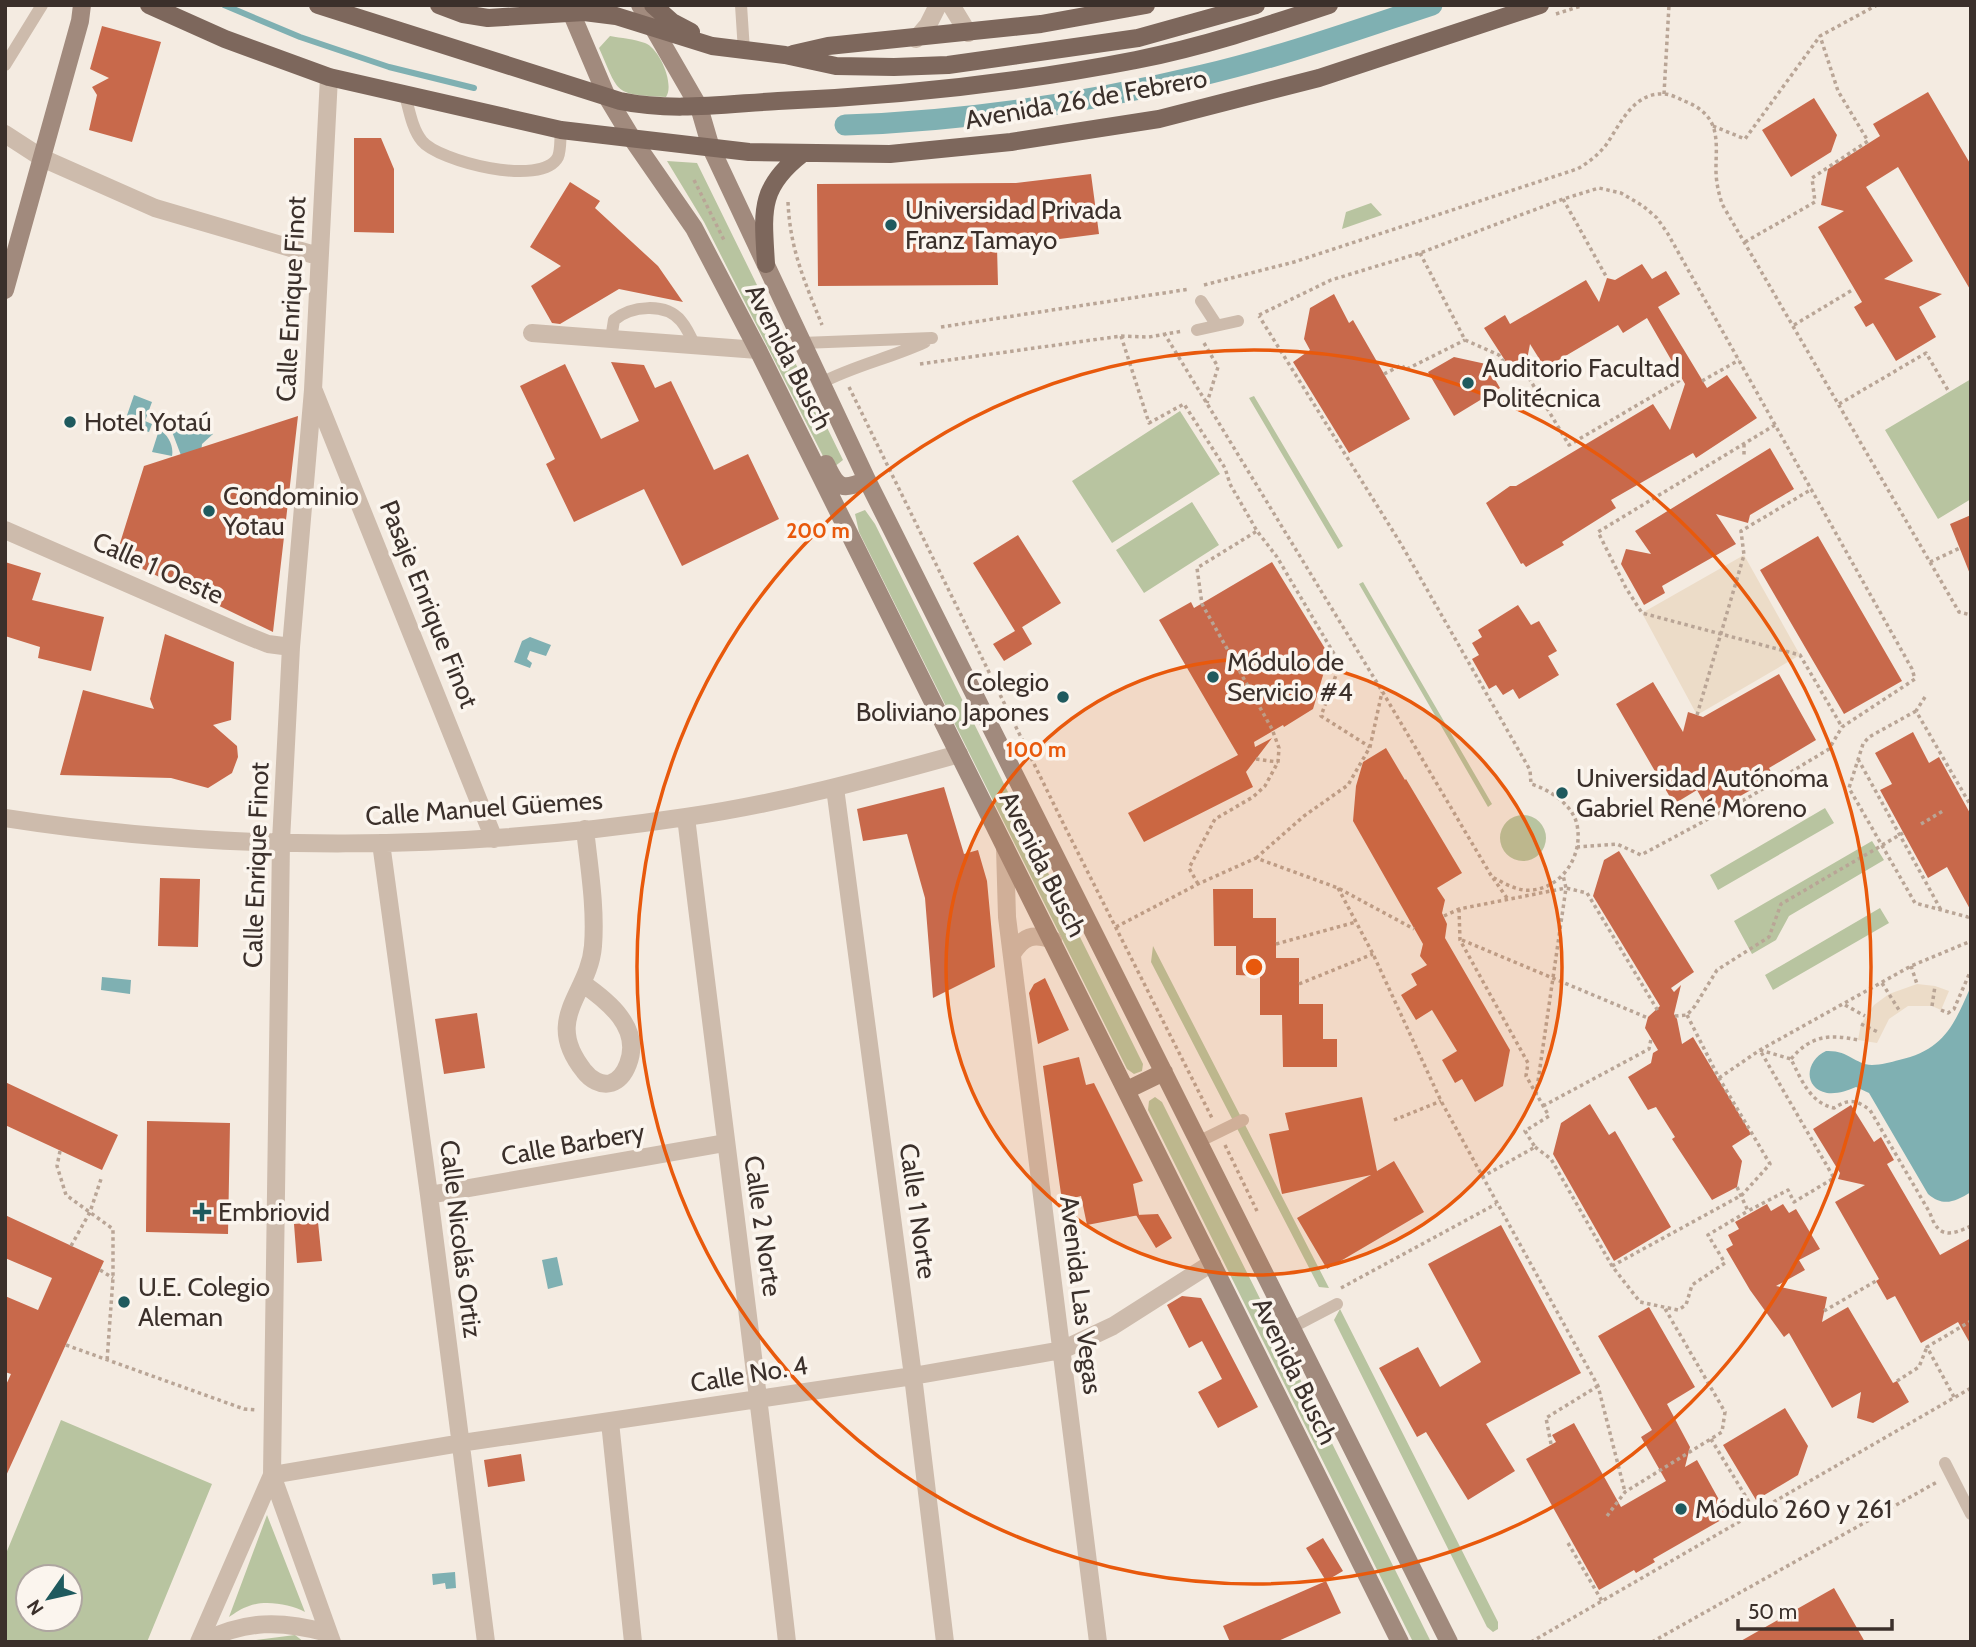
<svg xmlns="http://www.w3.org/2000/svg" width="1976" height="1647" viewBox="0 0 1976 1647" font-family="Cabin,sans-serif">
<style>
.green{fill:#b8c4a0;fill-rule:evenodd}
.plaza{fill:#ecdcc8}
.water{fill:#7fb0b2}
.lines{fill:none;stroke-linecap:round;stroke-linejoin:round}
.stream{stroke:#7fb0b2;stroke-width:6}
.canal{stroke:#7fb0b2;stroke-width:21}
.building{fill:#c8694b}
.path{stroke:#b9a596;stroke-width:3.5;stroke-dasharray:3.5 3.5;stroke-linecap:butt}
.lane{stroke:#cdbbac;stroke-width:12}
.street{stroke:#cdbbac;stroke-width:18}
.secondary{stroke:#a18a7d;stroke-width:18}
.primary{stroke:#7d675c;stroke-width:18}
.ring{fill:none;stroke:#e8590c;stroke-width:3.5}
.poi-dot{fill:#1f5a5e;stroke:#fbf5ee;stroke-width:2.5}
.labels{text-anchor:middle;stroke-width:7;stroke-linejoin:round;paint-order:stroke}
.street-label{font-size:26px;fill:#3b302b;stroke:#fbf5ee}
.poi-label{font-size:26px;fill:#3b302b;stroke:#fbf5ee;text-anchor:start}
.centre{fill:#e8590c;stroke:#fbf5ee;stroke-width:3.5}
.ring-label{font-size:21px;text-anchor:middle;font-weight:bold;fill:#e8590c;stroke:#fbf5ee;stroke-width:7;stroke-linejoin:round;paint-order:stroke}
</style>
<rect width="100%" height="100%" fill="#f4ebe1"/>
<!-- green -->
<path class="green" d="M610,36C621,38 634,39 645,43C659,48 675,84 666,97C613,94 620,95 599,48Z
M667,161L697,163L843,460L834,467L826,462L704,222Z
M1371,203L1382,215L1342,229L1346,212Z
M1971,379V499L1938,519L1885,430Z
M1254,396L1343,546L1338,549L1249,398Z
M1180,411L1220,474L1112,543L1072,481Z
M1192,502L1219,545L1144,593L1116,550Z
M865,510L875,524L1143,1064L1142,1071L1134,1074L1127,1069L859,532L855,514Z
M1363,582L1492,804L1488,807L1359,584Z
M1825,808L1834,823L1718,890L1710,875Z
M1500 838a23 23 0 1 1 46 0a23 23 0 1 1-46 0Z
M1872,841L1884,860L1789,916L1776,940L1752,954L1734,921Z
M1880,908L1889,923L1773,990L1765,975Z
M1153,946L1329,1288L1319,1287L1151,962Z
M1155,1097L1162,1102L1431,1642H1413L1148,1110L1149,1101Z
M1340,1309L1498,1622V1629L1493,1632L1487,1627L1334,1320Z
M61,1420L212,1484L147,1642H5V1556ZM28,1577H70V1619H28Z
M267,1515L305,1612C290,1604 265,1600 249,1606C242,1608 235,1613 229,1617Z
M295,1635L304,1642H250L256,1640Z"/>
<!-- plaza -->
<path class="plaza" d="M1744,555L1800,655L1697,715L1642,613Z
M1917,984L1935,986L1949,991L1941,1010L1932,1006H1908L1889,1019L1877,1043L1858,1040L1861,1024L1874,1005L1889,994Z"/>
<!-- water -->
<path class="water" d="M134,395L152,402L145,421L152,424L149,432L124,424Z
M205,420L213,434L202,444L201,454L182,458L171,429L182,422L185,429L189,430Z
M159,430C168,434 174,446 172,456L152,452Z
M530,637L551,645L546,656L530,651L527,659L532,663L530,668L514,662L522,641Z
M102,977L131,980L130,994L101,990Z
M1971,986V1192C1955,1202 1943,1207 1928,1194L1869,1093L1856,1087C1846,1091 1838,1094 1827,1093C1802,1088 1806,1060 1826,1051C1849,1050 1854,1064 1872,1065C1881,1065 1891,1062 1899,1060C1944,1050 1954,1025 1971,986Z
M557,1257L563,1285L548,1289L542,1260Z
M455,1572L456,1588L446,1589L445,1583L433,1585L432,1574Z"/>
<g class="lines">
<!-- stream -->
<path class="stream" d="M224,5L300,37L389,67L474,88"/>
<!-- canal -->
<path class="canal" d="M845,125C966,121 1086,103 1203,75C1280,57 1356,30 1432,5"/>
</g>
<!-- building -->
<path class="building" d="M102,26L161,42L132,142L89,130L97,95L92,87L109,78L90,69Z
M1928,92L1971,165V291L1898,167L1866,187L1913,261L1884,279L1942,294L1919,307L1936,337L1896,361L1873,323L1866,327L1854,307L1862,302L1818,227L1844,211L1821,205L1828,169L1880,136L1873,124Z
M1814,98L1837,135L1831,152L1791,177L1762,130Z
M354,138H381L394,169V233L354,232Z
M1091,174L1099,234L997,247L998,285L818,286L817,184L1016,183Z
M570,182L600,201L595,208L658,266L683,302L619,289L560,324L552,323L531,286L561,266L530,247Z
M1642,264L1652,279L1666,271L1680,294L1658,307L1707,388L1727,375L1757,418L1696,458L1693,453L1611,500L1616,508L1562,542L1564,545L1526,567L1523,563L1521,564L1486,503L1510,486H1516L1653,404L1670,430L1685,384L1647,318L1623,333L1618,325L1545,368L1530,344L1525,370L1508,365L1484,328L1505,315L1510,324L1586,280L1599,302L1607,278L1615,280Z
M1334,294L1349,323L1353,320L1410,419L1349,453L1293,362L1310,350L1304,339L1310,308Z
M1454,357L1486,364L1500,388L1454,416L1428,372Z
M611,362L644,365L655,388L671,381L714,470L748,454L779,519L682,566L644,489L574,522L546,464L555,459L520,386L565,364L601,439L639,421Z
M298,416L273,632L116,556L144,466Z
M1770,448L1794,489L1750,515L1748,523L1716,514L1736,544L1662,586L1665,593L1644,605L1621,564L1626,549L1651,554L1635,531Z
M1971,515V574H1970L1950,524Z
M1018,535L1061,603L1019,629L1022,627L1032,644L1004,661L993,644L1015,631L973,563Z
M1818,536L1902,681L1844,714L1760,570Z
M5,562L41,573L32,600L104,617L91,671L38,658L40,647L5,636Z
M1272,562L1329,655L1313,709L1284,727L1283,725L1254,742L1255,747L1272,738L1246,772L1253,787L1144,842L1128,813L1238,755L1159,620L1191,602L1194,608Z
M1518,605L1531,625L1539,621L1557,651L1548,656L1559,675L1519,699L1513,689L1503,695L1496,685L1489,689L1472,659L1479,655L1472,643L1482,637L1478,630Z
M165,634L234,662L231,720L213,725L237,746L238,757L232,773L208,788L171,778L60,775L83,690L154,709L150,699Z
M1779,674L1816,740L1769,768L1774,777L1710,813L1697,790L1674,804L1616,704L1653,682L1683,732L1688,712L1703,717Z
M1913,732L1929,763L1939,757L1971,815V911L1947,867L1928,878L1880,790L1892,784L1875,753Z
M1386,748L1405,780L1406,779L1462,873L1437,888L1445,900L1442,913L1447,924L1445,938L1510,1050L1503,1086L1475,1102L1462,1079L1455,1083L1442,1060L1457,1051L1432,1010L1416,1020L1401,995L1417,985L1411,974L1427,965L1420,956L1423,944L1353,821L1356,786L1363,762Z
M944,787L964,854L978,850L987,881L995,967L933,998L925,898L907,834L863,841L857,809Z
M1619,851L1694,972L1671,988L1674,992L1681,985L1674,1014L1677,1019L1682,1044L1693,1037L1751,1134L1732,1146L1742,1161L1737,1187L1712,1200L1672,1139L1675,1137L1656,1107L1648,1110L1628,1077L1651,1063L1653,1053L1658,1050L1645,1028L1648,1017L1660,1006L1593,896L1604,860Z
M160,878L200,879L198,947L158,946Z
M1213,889H1253V918H1276V958H1299V1004H1323V1039H1337V1067H1283L1282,1015H1260V976L1236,975V946H1214Z
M1045,978L1069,1030L1038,1044L1029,993L1034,984Z
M477,1013L485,1068L444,1074L435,1019Z
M1079,1057L1086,1085L1094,1083L1143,1181L1133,1184L1139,1215L1087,1225L1081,1196L1062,1201L1043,1066Z
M5,1082L118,1135L102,1170L5,1125Z
M1362,1097L1377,1171L1394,1161L1424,1212L1327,1269L1297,1218L1371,1175L1282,1194L1269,1134L1289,1130L1285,1113Z
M1590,1104L1609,1135L1615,1131L1671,1227L1614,1261L1553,1154L1561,1123Z
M1851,1105L1874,1142L1881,1137L1894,1160L1887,1164L1940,1255L1971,1238V1345L1958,1322L1921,1343L1895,1296L1887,1300L1876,1281L1879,1279L1835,1202L1865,1185L1838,1179L1840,1173L1813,1129Z
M147,1121L230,1123L228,1234L146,1232Z
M1767,1204L1771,1211L1783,1204L1789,1213L1796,1209L1820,1249L1799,1260L1805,1270L1776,1286L1827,1297L1822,1322L1848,1307L1893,1383L1897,1381L1909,1402L1873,1423L1857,1418L1861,1392L1832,1408L1789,1333L1784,1337L1750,1290L1726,1249L1733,1245L1728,1235L1739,1229L1735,1222Z
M1158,1214L1172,1238L1156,1248L1136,1215Z
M5,1215L104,1261L5,1478V1387L11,1374L5,1372V1296L38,1310L52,1278L5,1258Z
M318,1222L322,1261L297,1263L294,1224Z
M1501,1225L1581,1373L1486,1424L1515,1471L1468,1500L1426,1432L1417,1437L1379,1368L1418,1347L1440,1387L1481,1362L1428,1264Z
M1182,1296L1201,1298L1258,1407L1218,1428L1198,1392L1222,1379L1202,1341L1189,1348L1167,1305Z
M1649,1307L1695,1387L1667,1404L1690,1447L1685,1467L1697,1460L1728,1516L1653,1559L1655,1562L1636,1573L1634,1570L1599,1590L1526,1459L1556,1442L1552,1435L1574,1423L1621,1507L1666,1481L1641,1437L1652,1430L1598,1336Z
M1785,1408L1808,1446L1798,1475L1756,1500L1723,1445Z
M521,1454L525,1481L488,1487L484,1460Z
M1323,1538L1343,1571L1326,1581L1306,1548Z
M1326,1581L1341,1613L1276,1642H1230L1223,1626Z
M1834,1588L1865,1642H1739Z"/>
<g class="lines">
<!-- path -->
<path class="path" d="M1556,14L1584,5
M1664,94L1669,5
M1713,126L1745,139L1820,36L1877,5
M694,180L725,242
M1563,199L1607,278
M788,202C790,250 805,282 822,325
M1745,242L1815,202L1812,178L1868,141L1838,91L1820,36
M1420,253L1465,340L1499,355L1507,367L1526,373L1569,445L1682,379
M1204,285L1294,262L1577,169C1588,163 1598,155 1606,145C1620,125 1633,92 1664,94C1670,94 1678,98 1684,101C1698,106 1710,115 1714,129C1719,147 1714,165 1717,183C1718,190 1720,197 1722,204L1959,612L1971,615
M1259,315L1331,280L1420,253L1563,199L1599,188L1621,193L1643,206L1657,218L1668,234L1912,669L1915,679L1842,727L1829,749L1751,796L1641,855L1617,844L1577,847
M1794,325L1854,289
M941,327L1190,289
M1164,333L1382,691L1492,877C1504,883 1518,892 1532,890C1565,887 1585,851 1576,821C1570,803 1548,789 1531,784L1530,770L1401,544L1259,316
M1121,336L1149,423L1184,404L1225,468L1230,484L1257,531L1277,557L1340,664L1321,716L1370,747
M1204,343L1218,367L1207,403
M920,364L1121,336L1149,337L1183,331
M1384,374L1402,365L1405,370L1465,340
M1702,381L1739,360
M849,387L1066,829L1213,1120
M1839,404L1926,353L1949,392
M1775,425L1598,532L1626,588L1642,613L1800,655L1842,727
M1744,444V455
M1930,562L1960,548
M1925,697L1916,711L1971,806
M1916,711L1869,737L1863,744L1849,788L1915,903L1968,917L1971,915
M1697,715L1744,555L1741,531L1812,489
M1256,759L1278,762
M1858,759L1941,910
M1921,824L1943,811
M1256,858L1304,816L1348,785L1370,747L1382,692
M1493,878L1509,901
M1198,884L1189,868L1215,819L1253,797L1265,786L1278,762L1279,748L1272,729L1202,604L1197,568L1257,531
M1338,888L1373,954L1441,1101L1598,1386L1625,1492
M1459,909L1460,940L1528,1063L1526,1076L1549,1116L1525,1131L1535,1147L1482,1177
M1444,916L1459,909L1566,888L1563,875
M1116,927L1198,884L1256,858L1338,888L1414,929
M1462,940L1648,1018
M1276,944L1356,922
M1911,966L1917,984
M1882,983L1899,1010
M1299,984L1373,954
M1845,1005L1865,1016
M1932,1006L1935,986
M1941,1010L1948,1013L1954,1009L1971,970
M1675,1016L1687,1015L1695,1006L1717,970L1769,937L1781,904L1903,833
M1861,1024L1880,1033
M1760,1050L1791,1059C1801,1079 1810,1103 1834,1108C1849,1099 1855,1099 1870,1110L1930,1213C1938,1238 1950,1236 1971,1226
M1791,1059C1811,1035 1830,1034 1858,1040
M1719,1078L1760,1050L1911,966L1971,941
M1536,1095L1566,888L1587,893L1658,1011
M1543,1106L1649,1049L1651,1039
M1394,1120L1441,1101
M1225,1145L1257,1211
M1535,1147L1551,1159L1612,1266L1640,1302L1678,1310L1686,1305L1692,1285L1725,1263L1708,1235L1748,1211
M60,1151L57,1166L66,1195L113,1229V1278L107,1361
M1737,1187L1748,1211L1788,1190L1794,1202L1834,1178L1761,1052
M71,1246L90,1212L102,1176
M1612,1266L1742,1195L1770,1164L1719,1078L1687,1015
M100,1270L113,1278
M1341,1288L1496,1204
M1824,1311L1876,1281
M66,1345L244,1409L256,1410
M1897,1381L1919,1367L1927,1347
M1954,1397L1927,1347L1971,1321
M1711,1439L1755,1512
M1551,1444L1546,1418L1598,1386
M1607,1516L1625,1492L1722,1432L1725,1412L1664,1307
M1568,1543L1602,1601
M1531,1642L1971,1388
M1652,1642L1937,1482"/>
<!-- lane -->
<path class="lane" d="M741,5L744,51
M5,65L42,5
M405,95C409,109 412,129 422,141C438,161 542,188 558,157C561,150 560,138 561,130
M1201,301L1216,324
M1197,330L1238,321
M611,339L614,320C631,306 665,302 681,321C687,328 691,337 695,346
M802,343L932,338
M821,383C855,365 891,358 925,342
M1198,1142L1243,1120
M1291,1328L1337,1304
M1945,1463L1971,1514"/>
<!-- street -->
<path class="street" d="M951,5L968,33
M916,39L928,25L938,5
M5,134L42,158L155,208L318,256
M532,333L758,350
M314,391L494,839
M5,530L243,634L268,644L291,647
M835,788L913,1376L945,1642
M686,817C719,1092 756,1367 787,1642
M5,818C229,853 461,851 686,817C778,804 869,779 959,754
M381,843L429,1195L486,1642
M1005,847L1007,917L1098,1642
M1012,954C1023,936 1033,933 1053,940
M582,983C608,1001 642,1028 628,1064C625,1072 620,1080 611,1083C601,1086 590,1079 584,1071C542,1018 589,995 593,946C596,907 589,867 585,829
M429,1195L725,1143
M610,1422L633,1642
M199,1642L272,1475L281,841L291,647L313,390L329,77
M202,1642C246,1620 281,1620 328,1633
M332,1642L272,1475L461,1443L913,1376L1062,1350L1113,1326L1212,1263"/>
<!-- secondary -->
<path class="secondary" d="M568,5L607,97L633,140L694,228L758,350L1400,1642
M640,5L699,107L711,148L867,480L1449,1642
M5,290L80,21L82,5
M826,464C838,490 842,490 867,480
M1127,1090L1164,1072"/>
<!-- primary -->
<path class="primary" d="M149,5L225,39L329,77L561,130L749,152L890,154L1011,142L1159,119L1319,78L1540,5
M318,5L620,101C672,112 725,104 778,101C898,96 1018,83 1136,60C1202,47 1266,26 1329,5
M439,5L463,14L488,18L584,12L616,16L712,46L785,55L836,66L894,67L948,65L1138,38L1256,5
M653,5L672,22L691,32
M793,54L828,46L1041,24L1146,5
M766,264C763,212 758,188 802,154"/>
</g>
<!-- distance rings -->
<circle cx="1254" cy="967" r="308" fill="#e8590c" fill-opacity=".12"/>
<g class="ring">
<circle cx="1254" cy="967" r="308"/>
<circle cx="1254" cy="967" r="617"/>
</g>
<!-- markers -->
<g class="poi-dot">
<circle cx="891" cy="225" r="7"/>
<circle cx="1468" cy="383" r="7"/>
<circle cx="70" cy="422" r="7"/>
<circle cx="209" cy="511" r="7"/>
<circle cx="1213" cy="677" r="7"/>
<circle cx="1063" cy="697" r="7"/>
<circle cx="1562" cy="793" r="7"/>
<path d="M198.5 1201.5h7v7h7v7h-7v7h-7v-7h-7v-7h7z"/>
<circle cx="124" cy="1302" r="7"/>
<circle cx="1681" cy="1509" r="7"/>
</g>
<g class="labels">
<!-- street labels -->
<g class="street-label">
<text transform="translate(1086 99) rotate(-10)" y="9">Avenida 26 de Febrero</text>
<text transform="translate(291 299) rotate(-87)" y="9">Calle Enrique Finot</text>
<text transform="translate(789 357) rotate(63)" y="9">Avenida Busch</text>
<text transform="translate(158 568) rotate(24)" y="9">Calle 1 Oeste</text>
<text transform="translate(429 604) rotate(68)" y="9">Pasaje Enrique Finot</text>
<text transform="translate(484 808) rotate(-4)" y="9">Calle Manuel Güemes</text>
<text transform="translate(1043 864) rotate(63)" y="9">Avenida Busch</text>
<text transform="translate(256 865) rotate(-88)" y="9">Calle Enrique Finot</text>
<text transform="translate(573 1144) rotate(-10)" y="9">Calle Barbery</text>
<text transform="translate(918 1211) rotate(82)" y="9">Calle 1 Norte</text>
<text transform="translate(763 1226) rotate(82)" y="9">Calle 2 Norte</text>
<text transform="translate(461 1239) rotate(83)" y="9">Calle Nicolás Ortiz</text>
<text transform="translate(1081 1295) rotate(83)" y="9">Avenida Las Vegas</text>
<text transform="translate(1295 1371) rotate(64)" y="9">Avenida Busch</text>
<text transform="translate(749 1374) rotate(-9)" y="9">Calle No. 4</text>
</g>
<!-- poi labels -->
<g class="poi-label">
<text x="905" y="219">Universidad Privada<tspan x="905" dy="30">Franz Tamayo</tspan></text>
<text x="1482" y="377">Auditorio Facultad<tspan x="1482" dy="30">Politécnica</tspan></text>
<text x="84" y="431">Hotel Yotaú</text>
<text x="223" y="505">Condominio<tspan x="223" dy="30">Yotau</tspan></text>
<text x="1227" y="671">Módulo de<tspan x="1227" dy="30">Servicio #4</tspan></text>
<text x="1049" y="691" text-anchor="end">Colegio<tspan x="1049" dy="30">Boliviano Japones</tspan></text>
<text x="1576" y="787">Universidad Autónoma<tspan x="1576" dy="30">Gabriel René Moreno</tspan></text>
<text x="218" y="1221">Embriovid</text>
<text x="138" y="1296">U.E. Colegio<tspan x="138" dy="30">Aleman</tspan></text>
<text x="1695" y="1518">Módulo 260 y 261</text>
</g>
</g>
<circle cx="1254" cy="967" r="10" class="centre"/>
<g class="ring-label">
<text x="818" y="538">200 m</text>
<text x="1036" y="757">100 m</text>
</g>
<!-- border -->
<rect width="1976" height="1647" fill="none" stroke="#3b302b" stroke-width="14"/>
<!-- north arrow -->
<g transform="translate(49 1598) rotate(236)"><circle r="33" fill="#fbf5ee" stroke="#aea6a0" stroke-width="2"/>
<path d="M0-5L12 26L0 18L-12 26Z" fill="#1f5a5e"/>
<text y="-10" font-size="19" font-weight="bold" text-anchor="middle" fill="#3b302b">N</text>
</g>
<!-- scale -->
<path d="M1738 1619v10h154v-10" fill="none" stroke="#3b302b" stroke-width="3.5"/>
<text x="1748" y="1619" font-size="21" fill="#3b302b" stroke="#fbf5ee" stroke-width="5" paint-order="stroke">50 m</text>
</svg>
